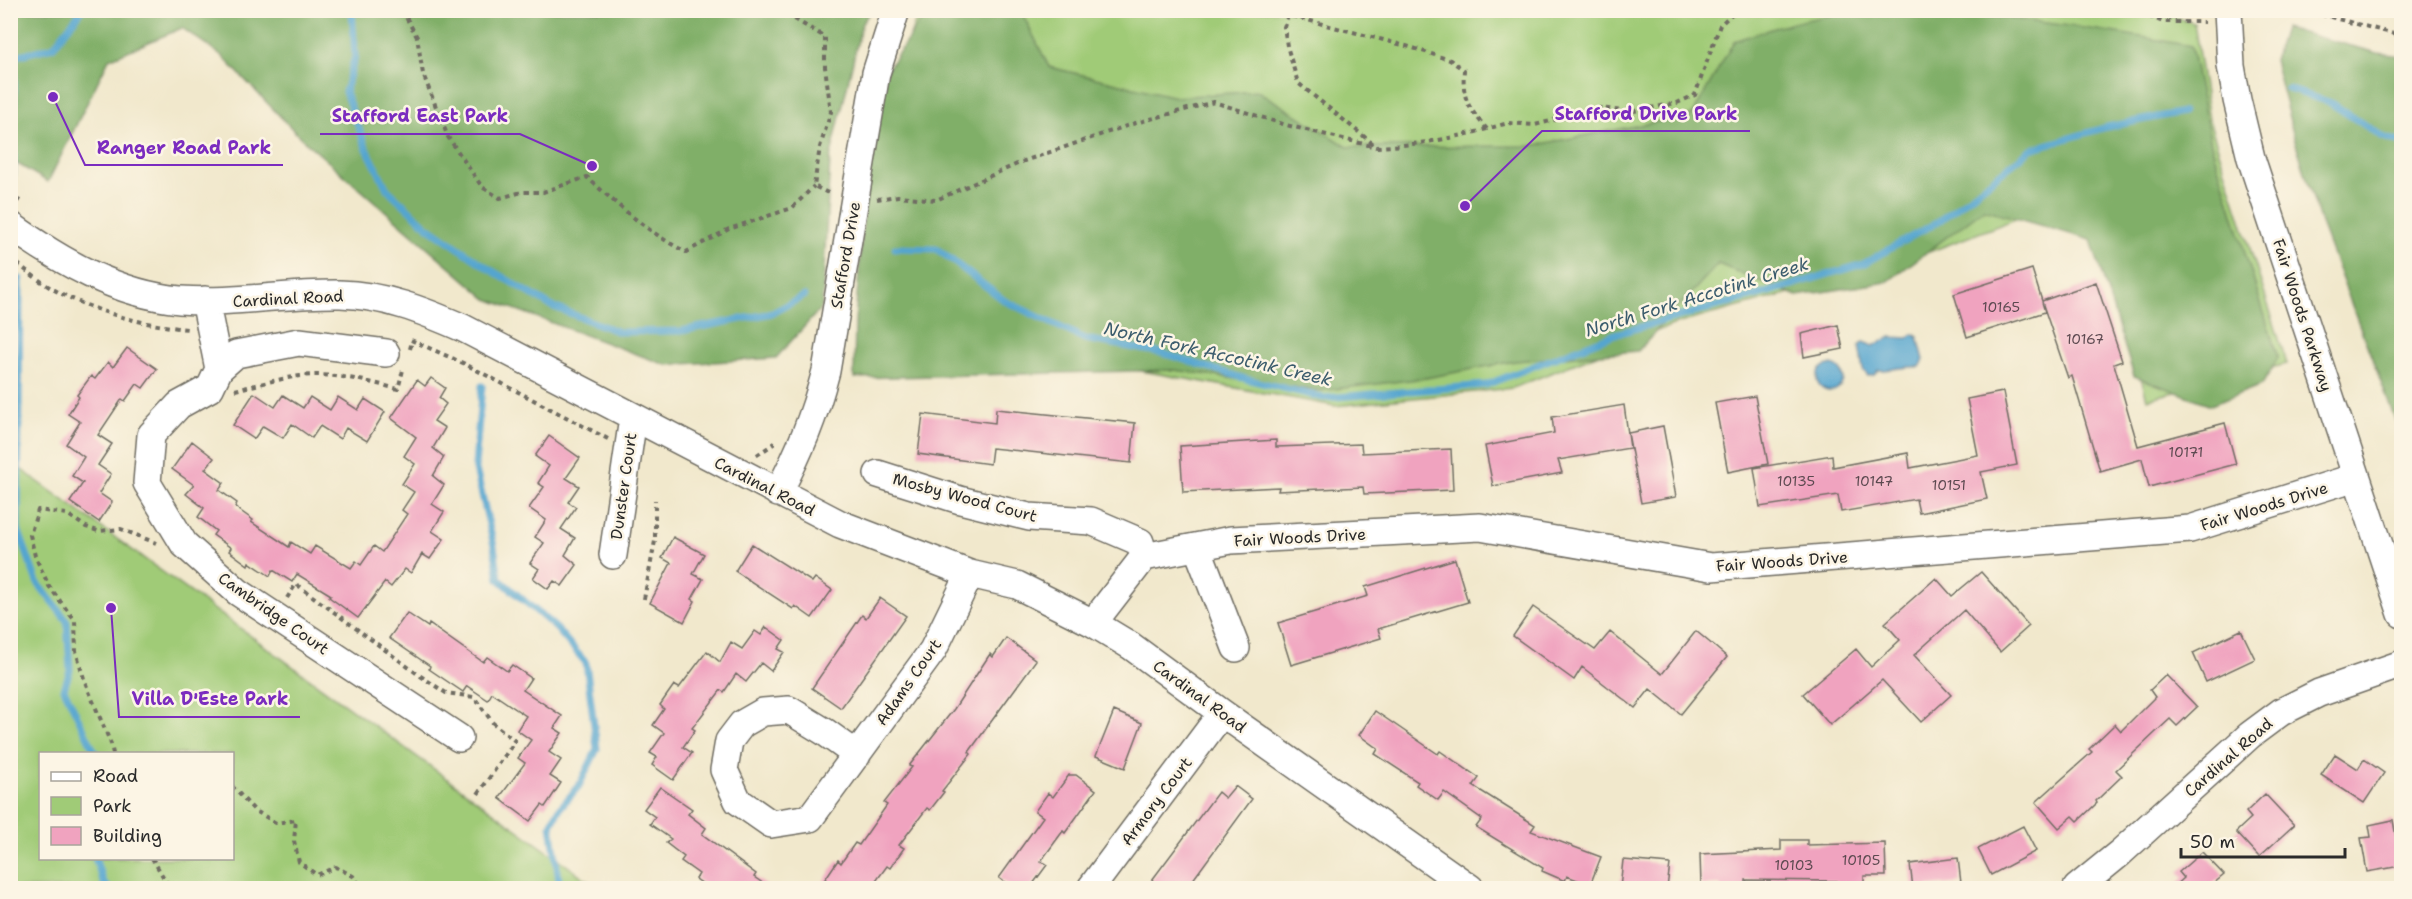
<svg xmlns="http://www.w3.org/2000/svg" width="2412" height="899" viewBox="0 0 2412 899" font-family="'Shantell Sans',sans-serif">
<style>
.green{fill:#a0cb77;stroke:#667b51;stroke-width:1.5;fill-rule:evenodd}
.forest{fill:#80af68;stroke:#566d4a;stroke-width:1.5}
.water{fill:#54a5cf;stroke:#40687d;stroke-width:1.5}
.lines{fill:none;stroke-linecap:round;stroke-linejoin:round}
.stream{stroke:#54a5cf;stroke-width:7}
.building{fill:#f0a3bf}
.minor-casing{stroke:#706d63;stroke-width:30}
.path{stroke:#706d63;stroke-width:4;stroke-dasharray:4.5 4.5;stroke-linecap:butt}
.minor{stroke:#fff;stroke-width:27}
.labels{text-anchor:middle;stroke-width:5;stroke-linejoin:round;paint-order:stroke}
.number-label{font-size:14px;fill:#5c4950}
.street-label{font-size:16px;fill:#2b2b2b;stroke:#fcf5e5}
.water-label{font-size:18px;font-style:italic;fill:#3b5c6d;stroke:#fcf5e5}
.leader{fill:none;stroke:#7b2cbf;stroke-width:2}
.callout-dot{fill:#7b2cbf;stroke:#fcf5e5;stroke-width:2}
.callout-label{font-size:18px;text-anchor:middle;font-weight:bold;fill:#7b2cbf;stroke:#fcf5e5;stroke-width:5;stroke-linejoin:round;paint-order:stroke}
</style>
<rect width="100%" height="100%" fill="#fcf5e5"/>
<filter id="ink" filterUnits="userSpaceOnUse"><feTurbulence type="fractalNoise" baseFrequency=".0167" numOctaves="2"/><feDisplacementMap in="SourceGraphic" scale="12" xChannelSelector="R" yChannelSelector="G"/><feConvolveMatrix kernelMatrix="1 2 1 2 8 2 1 2 1" color-interpolation-filters="sRGB"/></filter>
<filter id="wash" filterUnits="userSpaceOnUse"><feTurbulence type="fractalNoise" baseFrequency=".008" numOctaves="4" result="noise"/><feDisplacementMap in="SourceGraphic" scale="24" xChannelSelector="R" yChannelSelector="G"/><feGaussianBlur stdDeviation="1.35" result="paint"/><feColorMatrix in="noise" values="0 0 0 0 0 0 0 0 0 0 0 0 0 0 0 0 0 1.4 0 .05"/><feComposite in="paint" operator="in"/></filter>
<g filter="url(#wash)">
<rect width="100%" height="100%" fill="#f1e8cc"/>
<!-- green -->
<path class="green" d="M2152,10L2194,23L2209,120L2287,364L2147,399L2089,191L1895,265L1675,324L1513,388L1335,406L862,320L906,47L919,11Z
M11,462L598,888H11ZM40,754H232V858H40Z"/>
<!-- forest -->
<path class="forest" d="M928,10L1021,11L1049,67L1176,97L1258,91L1348,147L1531,146L1692,115L1734,41C1778,26 1823,13 1871,11C1906,9 1941,12 1975,15C2048,22 2120,32 2191,46L2211,144L2278,358L2262,385L2211,405L2134,376L2091,240L1984,209L1887,282L1797,296L1718,264L1638,351L1515,361L1426,378L1319,391L1175,370L854,378L855,320L865,199L886,71Z
M10,11H871L862,23L830,159L822,307L776,358L666,365L487,299L301,138L221,55L182,28L109,59L48,182L11,160Z
M2284,28L2378,53L2401,56V423L2396,422L2320,221L2294,137L2274,60Z"/>
<!-- water -->
<path class="water" d="M1913,334L1918,337L1924,360L1920,367C1905,365 1893,371 1878,370L1874,375L1868,376L1863,370L1859,346L1863,342L1873,346L1891,337L1908,338Z
M1817 378a13 13 0 1 1 26 0a13 13 0 1 1-26 0Z"/>
<g class="lines">
<!-- stream -->
<path class="stream" d="M352,10L355,56L345,92L366,147L387,189L428,227L491,270L551,306L619,332L681,331L772,313L804,296
M11,57L53,47L82,10
M2288,89L2329,102L2383,137L2402,143
M13,174L14,57
M895,248L937,249L1005,301L1085,339L1162,353L1246,379L1324,398L1486,385L1615,334L1765,293L1863,264L1939,221L2031,149L2107,127L2183,112
M20,279L18,529L37,582L67,621L70,670L64,689L96,754
M482,386L475,465L494,546L499,579L556,628L586,663L597,749L579,786L560,808L551,825L560,888
M95,858L104,884L109,888"/>
</g>
<g id="blocks">
<!-- building -->
<path class="building" d="M2032,269L2042,301L2096,282L2122,361L2114,364L2138,446L2225,423L2236,464L2149,487L2142,459L2100,471L2072,376L2068,378L2042,302L2045,312L1967,337L1954,294Z
M1838,325L1843,349L1804,357L1801,334Z
M127,348L157,369L143,388L137,384L125,401L122,399L98,435L112,444L98,465L111,474L99,493L112,502L99,522L70,502L83,483L72,476L84,457L66,444L80,422L68,414L79,397L77,395L91,376L95,379L108,362L113,367Z
M431,378L445,388L439,398L446,404L434,421L445,428L433,448L444,457L433,476L444,485L432,504L444,512L432,531L444,539L430,559L422,554L411,573L405,569L391,587L385,582L358,618L329,597L331,595L297,574L292,582L273,570L270,576L249,562L248,565L229,551L231,548L213,535L216,531L198,517L204,508L186,494L194,485L172,469L192,441L214,458L205,469L224,483L219,490L237,503L235,507L253,520L251,522L289,547L291,542L310,554L315,546L351,568L356,561L361,565L374,546L382,552L407,514L402,510L414,492L402,484L415,464L404,456L416,437L391,418L417,380L425,386Z
M2003,392L2017,465L1981,472L1987,499L1919,513L1916,499L1841,512L1838,495L1760,507L1754,468L1832,455L1833,467L1908,453L1910,468L1978,455L1967,399Z
M254,393L275,407L283,395L303,408L310,397L330,410L338,397L358,410L365,399L385,412L367,441L346,428L340,439L320,426L312,438L292,424L283,438L263,426L254,439L233,425Z
M1755,396L1768,464L1728,472L1715,403Z
M1624,405L1630,448L1558,460L1562,473L1493,486L1485,446L1554,433L1552,417Z
M996,409L1135,423L1131,463L992,448L990,464L918,454L923,414L995,423Z
M1663,426L1676,497L1641,503L1628,433Z
M549,436L580,458L566,478L579,486L568,502L576,507L561,529L575,538L565,555L577,565L562,586L554,581L548,589L533,578L539,569L530,563L544,543L535,537L546,520L529,508L544,487L538,483L549,466L535,456Z
M1276,440V447L1361,444L1362,453L1451,449L1453,490L1364,494L1363,487L1278,491L1279,487L1183,492L1180,446Z
M673,537L704,554L693,574L703,579L692,599L695,601L684,622L650,603L671,563L662,558Z
M752,544L812,582L815,578L832,590L812,618L795,606L793,609L735,571Z
M1455,559L1468,602L1378,629L1381,638L1291,665L1278,623L1368,596L1365,587Z
M1981,572L2029,626L2000,652L1964,610L1914,655L1951,695L1921,722L1882,680L1830,725L1803,694L1856,649L1871,667L1900,640L1885,623L1936,578L1952,596Z
M880,598L906,616L841,708L812,688L862,615L866,618Z
M1533,607L1595,650L1610,632L1662,674L1696,631L1727,657L1681,714L1650,689L1635,708L1582,667L1574,680L1513,636Z
M407,613L428,627L429,624L483,662L487,657L507,671L512,665L531,678L523,690L562,716L554,728L562,733L549,752L561,760L550,776L561,783L545,807L542,805L530,821L499,798L525,763L518,758L531,740L517,730L526,716L492,693L488,700L467,686L463,692L429,669L430,666L389,638Z
M766,627L784,640L778,649L784,652L771,671L761,663L746,682L736,674L724,692L721,690L692,728L695,730L683,747L692,753L673,780L652,765L657,757L650,753L664,733L653,725L664,709L660,705L674,685L679,688L707,651L720,662L731,642L742,649L755,631L761,635Z
M2241,630L2255,659L2206,682L2193,653Z
M1006,638L1036,660L969,752L971,754L942,791L944,792L930,810L927,808L899,845L904,848L890,868L887,866L871,888H819L838,860L841,863L855,843L859,845L887,805L884,803L912,767L909,766L954,709L990,654L993,657Z
M2166,675L2197,707L2177,726L2170,719L2156,732L2116,770L2122,776L2096,801L2097,803L2078,821L2073,816L2059,828L2036,802L2092,752L2089,749L2115,724L2121,731L2155,697L2150,690Z
M1114,711L1142,723L1125,768L1096,756Z
M1375,711L1438,754L1440,751L1479,778L1473,786L1535,825L1531,831L1601,857L1590,885L1567,876L1565,881L1542,871L1543,868L1476,827L1482,819L1444,792L1438,800L1416,785L1418,782L1375,754L1378,749L1359,735Z
M2335,754L2358,769L2364,759L2384,773L2364,803L2321,775Z
M1069,775H1076L1096,790L1065,833L1063,831L1041,861L1047,865L1030,888H1013L999,878L1043,817L1035,811L1048,793L1053,797Z
M1235,786L1252,799L1187,888H1146L1218,792L1225,798Z
M660,787L692,809L688,814L706,828L702,834L756,874L754,877L770,888H709L696,879L699,874L681,861L684,857L666,843L671,839L650,824L655,817L644,809Z
M2265,794L2294,825L2259,857L2236,832L2251,818L2246,812Z
M2393,820L2401,866L2367,872L2361,838L2371,837L2369,825Z
M2023,826L2036,851L1991,875L1978,849Z
M1781,840H1807V845L1885,843L1886,876H1864V883L1837,884V881L1746,880V888H1721L1720,885L1701,886L1700,854L1781,850Z
M2202,852L2224,875L2208,888H2173L2184,878L2179,872Z
M1958,858L1961,883L1913,888L1910,864Z
M1623,860L1670,864L1667,888H1620Z"/>
</g>
</g>
<g filter="url(#ink)">
<use href="#blocks" fill-opacity="0" stroke="#706d63" stroke-width="1.5"/>
<g class="lines">
<!-- minor casing -->
<g class="minor-casing">
<path id="minor" d="M2228,10L2231,66L2237,100L2251,158L2402,614
M10,225C61,262 117,294 180,300C234,304 287,293 340,294C384,295 424,311 463,328L840,524L970,574L1017,585L1093,623L1131,646L1222,713L1470,888
M205,300L219,369
M386,353L299,342L236,354L219,369L210,388L179,405L151,435L147,483L184,544L238,592L459,738
M878,474L960,500L1029,517L1091,521L1140,542L1144,557
M778,493C800,451 814,417 826,371L876,73L896,10
M1197,547L1236,648
M613,555L633,418
M1093,623L1144,557L1231,540L1480,527L1711,567L2190,529L2356,477
M857,755L825,732L789,710L763,712L742,724L729,741L724,770L738,801L771,824L810,818L933,650L970,574
M1091,888L1222,713
M2077,888L2120,853L2250,735L2281,712L2319,693L2402,664"/>
</g>
<!-- path -->
<path class="path" d="M402,10L417,37L423,74L448,137L482,187L500,198L522,192H543L587,177C617,205 649,233 686,252L729,229L792,208L814,186
M779,10L825,37V67L831,112L820,147L814,186L830,194
M1272,10L1288,15
M2132,10L2163,22H2204
M2304,10L2402,36
M1487,129C1451,139 1415,145 1377,147L1298,83L1287,46L1284,27L1288,15L1410,47L1450,60L1464,70C1462,100 1468,107 1487,129L1508,123L1535,125L1601,108L1629,112L1677,103L1695,95L1720,25L1736,10
M10,195L20,201
M877,199L898,196L936,200L1024,161L1132,124L1214,102L1286,125L1376,147
M10,258C27,271 45,286 64,295C102,314 145,325 188,329
M411,340L463,363L608,439
M410,349L412,341
M235,390C256,385 278,379 300,376C332,372 366,381 398,389L403,370
M757,455L775,443
M287,598L296,584L419,675L446,693L474,697L493,723L515,741L478,794
M644,599L655,541V500
M113,754L111,744L85,682L76,651L75,621L49,586L35,556L30,535L38,510L67,514L86,527L98,531L121,529L156,543
M232,786L254,810L276,823L296,820L294,841L299,862L317,875L336,867L353,876L362,888
M152,858L170,888"/>
<!-- minor -->
<use href="#minor" class="minor"/>
</g>
</g>
<g class="labels">
<!-- number labels -->
<g class="number-label">
<text x="2001" y="312">10165</text>
<text x="2085" y="344">10167</text>
<text x="2186" y="457">10171</text>
<text x="1796" y="486">10135</text>
<text x="1874" y="486">10147</text>
<text x="1949" y="490">10151</text>
<text x="1861" y="865">10105</text>
<text x="1794" y="870">10103</text>
</g>
<!-- street labels -->
<g class="street-label">
<text transform="translate(845 255) rotate(-80)" y="6">Stafford Drive</text>
<text transform="translate(288 298) rotate(-3)" y="6">Cardinal Road</text>
<text transform="translate(2303 315) rotate(72)" y="6">Fair Woods Parkway</text>
<text transform="translate(623 486) rotate(-82)" y="6">Dunster Court</text>
<text transform="translate(765 486) rotate(27)" y="6">Cardinal Road</text>
<text transform="translate(965 497) rotate(15)" y="6">Mosby Wood Court</text>
<text transform="translate(2264 506) rotate(-17)" y="6">Fair Woods Drive</text>
<text transform="translate(1300 537) rotate(-3)" y="6">Fair Woods Drive</text>
<text transform="translate(1782 561) rotate(-4)" y="6">Fair Woods Drive</text>
<text transform="translate(274 613) rotate(35)" y="6">Cambridge Court</text>
<text transform="translate(908 682) rotate(-55)" y="6">Adams Court</text>
<text transform="translate(1200 696) rotate(36)" y="6">Cardinal Road</text>
<text transform="translate(2228 757) rotate(-41)" y="6">Cardinal Road</text>
<text transform="translate(1156 801) rotate(-53)" y="6">Armory Court</text>
</g>
<!-- water labels -->
<g class="water-label">
<text transform="translate(1697 297) rotate(-17)" y="6">North Fork Accotink Creek</text>
<text transform="translate(1218 354) rotate(13)" y="6">North Fork Accotink Creek</text>
</g>
</g>
<!-- callouts -->
<path class="leader" d="M1465 206L1542 131H1750M592 166L520 134H320M53 97L85 165H283M111 608L119 717H300"/>
<g class="callout-dot">
<circle cx="1465" cy="206" r="6"/>
<circle cx="592" cy="166" r="6"/>
<circle cx="53" cy="97" r="6"/>
<circle cx="111" cy="608" r="6"/>
</g>
<g class="callout-label">
<text x="1646" y="120">Stafford Drive Park</text>
<text x="420" y="122">Stafford East Park</text>
<text x="184" y="154">Ranger Road Park</text>
<text x="210" y="705">Villa D'Este Park</text>
</g>
<!-- margin -->
<rect width="2412" height="899" fill="none" stroke="#fcf5e5" stroke-width="36"/>
<!-- legend -->
<rect x="39" y="752" width="195" height="108" fill="#fcf5e5" stroke="#a8a49b" stroke-width="1.5"/>
<rect x="51" y="772" width="30" height="9" fill="#ffffff" stroke="#a8a49b" stroke-width="1.5"/>
<text x="93" y="782" font-size="18" fill="#2b2b2b">Road</text>
<rect x="51" y="797" width="30" height="18" fill="#a0cb77" stroke="#a8a49b" stroke-width="1.5"/>
<text x="93" y="812" font-size="18" fill="#2b2b2b">Park</text>
<rect x="51" y="827" width="30" height="18" fill="#f0a3bf" stroke="#a8a49b" stroke-width="1.5"/>
<text x="93" y="842" font-size="18" fill="#2b2b2b">Building</text>
<!-- scale -->
<path d="M2181 848v9h164v-9" fill="none" stroke="#2b2b2b" stroke-width="3"/>
<text x="2190" y="848" font-size="18" fill="#2b2b2b" stroke="#fcf5e5" stroke-width="4.5" paint-order="stroke">50 m</text>
</svg>
